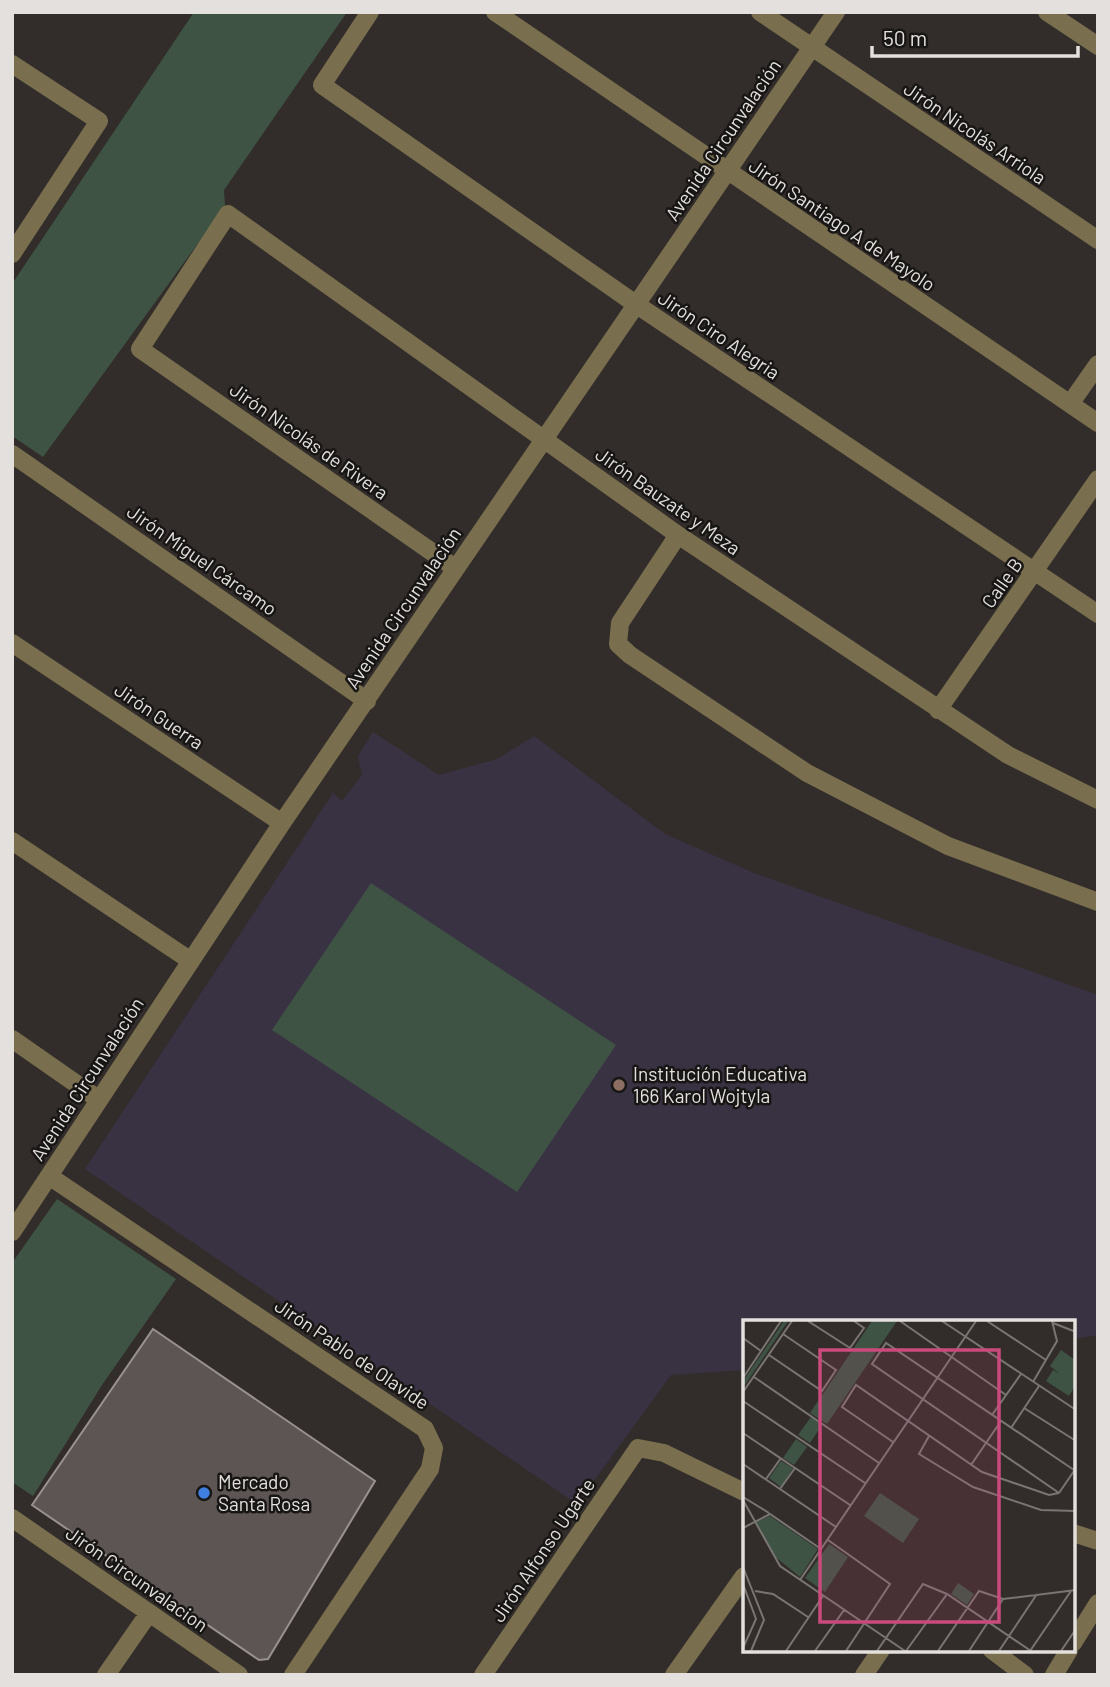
<svg xmlns="http://www.w3.org/2000/svg" width="1110" height="1687" viewBox="0 0 1110 1687" font-family="Barlow,sans-serif">
<style>
.education{fill:#393243}
.green{fill:#3e5344}
.building{fill:#5c5554;stroke:#999190;stroke-width:2}
.lines{fill:none;stroke-linecap:round;stroke-linejoin:round}
.minor{stroke:#796f4e;stroke-width:18}
.education-dot{fill:#8d6e63;stroke:#181615;stroke-width:2.5}
.shop-dot{fill:#3f7fe0;stroke:#181615;stroke-width:2.5}
.labels{text-anchor:middle;stroke-width:5;stroke-linejoin:round;paint-order:stroke}
.street-label{font-size:19px;fill:#e3e0dd;stroke:#181615}
.poi-label{font-size:19px;fill:#e3e0dd;stroke:#181615;text-anchor:start}
.inset-road{fill:none;stroke:#797572;stroke-width:2}
.view{fill:#ca4a7c;fill-opacity:0.15;stroke:#ca4a7c;stroke-width:3.5}
.inset-edge{fill:none;stroke:#e3e0dd;stroke-width:3.5}
</style>
<rect width="100%" height="100%" fill="#322d2a"/>
<!-- education -->
<path class="education" d="M373,732L439,775L497,759L534,736L665,834L754,873L1098,995V1335L1073,1339V1321H744V1370L671,1375L577,1504L85,1169L333,793L342,801L362,775L358,756Z"/>
<!-- green -->
<path class="green" d="M194,12H347L224,190L225,206L43,457L12,436V284Z
M371,883L616,1045L517,1192L272,1030Z
M57,1199L176,1279L102,1385L33,1496L12,1482V1263Z"/>
<!-- building -->
<path class="building" d="M153,1329L375,1481L268,1659L259,1660L32,1505Z"/>
<g class="lines">
<!-- minor -->
<path class="minor" d="M370,12L322,85L637,305L1098,614
M495,12L1098,423
M760,12L1098,240
M1047,12L1098,46
M12,64L99,121L12,254
M1070,404L1098,364
M12,454L367,701
M678,535L620,623L618,644L630,655L807,773L948,846L1098,902
M455,568L140,349L228,214L678,535L1008,755L1098,800
M12,643L282,823
M938,710L1098,479
M12,841L191,961
M12,1039L98,1099
M49,1176L425,1429L434,1448L430,1469L293,1675
M12,1232L282,823L836,12
M12,1518L239,1675
M1073,1533L1098,1541
M1073,1643L1098,1603
M992,1650L1025,1675
M106,1675L149,1613
M483,1675L638,1448L664,1453L744,1492
M674,1675L744,1576
M864,1675L881,1650
M1054,1675L1069,1650"/>
</g>
<!-- markers -->
<circle class="education-dot" cx="619" cy="1085" r="7"/>
<circle class="shop-dot" cx="204" cy="1493" r="7"/>
<g class="labels">
<!-- street labels -->
<g class="street-label">
<text transform="translate(975 133) rotate(34)" y="7">Jirón Nicolás Arriola</text>
<text transform="translate(723 140) rotate(-56)" y="7">Avenida Circunvalación</text>
<text transform="translate(842 225) rotate(34)" y="7">Jirón Santiago A de Mayolo</text>
<text transform="translate(719 335) rotate(34)" y="7">Jirón Ciro Alegria</text>
<text transform="translate(309 441) rotate(35)" y="7">Jirón Nicolás de Rivera</text>
<text transform="translate(668 501) rotate(35)" y="7">Jirón Bauzate y Meza</text>
<text transform="translate(202 560) rotate(35)" y="7">Jirón Miguel Cárcamo</text>
<text transform="translate(1002 583) rotate(-55)" y="7">Calle B</text>
<text transform="translate(403 608) rotate(-56)" y="7">Avenida Circunvalación</text>
<text transform="translate(159 716) rotate(34)" y="7">Jirón Guerra</text>
<text transform="translate(87 1079) rotate(-57)" y="7">Avenida Circunvalación</text>
<text transform="translate(352 1354) rotate(34)" y="7">Jirón Pablo de Olavide</text>
<text transform="translate(543 1550) rotate(-56)" y="7">Jirón Alfonso Ugarte</text>
<text transform="translate(137 1579) rotate(35)" y="7">Jirón Circunvalacion</text>
</g>
<!-- poi labels -->
<g class="poi-label">
<text x="633" y="1081">Institución Educativa<tspan x="633" dy="22">166 Karol Wojtyla</tspan></text>
<text x="218" y="1489">Mercado<tspan x="218" dy="22">Santa Rosa</tspan></text>
</g>
</g>
<!-- overview -->
<g transform="translate(743 1320)">
<rect width="332" height="332" fill="#322d2a"/>
<path d="M41,1H45L0,68V61ZM129,1H154L84,104L67,93ZM318,30L332,40V66L326,76L303,61L310,50L317,54L307,46ZM68,97L79,105L67,123L55,115ZM53,119L64,127L51,145L40,138ZM38,141L50,148L38,167L26,158ZM137,173L176,199L160,223L121,196ZM27,196L75,229L57,257L31,236L13,202ZM86,224L105,237L82,272L62,258ZM215,263L231,274L224,285L208,274Z" fill="#3e5344"/>
<path class="inset-road" d="M65,1L107,28L121,8L111,1M157,1L263,75M199,1L333,90M244,1L303,40M310,3L333,12M0,18L18,31M26,35L79,71L93,50L40,14M11,57L136,143M0,58L38,1M290,62L314,21L309,1M0,72L49,1M0,81L122,163M281,88L333,121M249,95L278,54M268,108L296,66M0,113L107,185M186,116L176,134L230,167L298,190L333,191M150,122L99,87L113,65L239,152L306,175L316,173M0,144L93,207M228,145L258,101M23,159L38,138M37,169L52,148M316,173L129,44L143,23L331,150M316,173L331,151M0,177L26,193M0,180L37,246L162,331M0,208L27,194L78,229M85,220L147,264L103,331M0,247L21,300L8,331M57,260L233,1M0,264L13,299L0,328M12,271L30,274L65,297M43,331L80,276M72,331L101,290M134,331L180,264L204,274L288,331M163,331L204,274M195,331L236,271L260,279L333,270M226,331L260,279M256,331L294,274M287,331L328,271M318,331L333,309"/>
<path class="view" d="M77,30H256V302H77Z"/>
<rect width="332" height="332" class="inset-edge"/>
</g>
<!-- border -->
<rect width="1110" height="1687" fill="none" stroke="#e3e0dd" stroke-width="28"/>
<!-- scale -->
<path d="M872 46v10h206v-10" fill="none" stroke="#e3e0dd" stroke-width="3.5"/>
<text x="883" y="46" font-size="21" fill="#e3e0dd" stroke="#181615" stroke-width="5" paint-order="stroke">50 m</text>
</svg>
